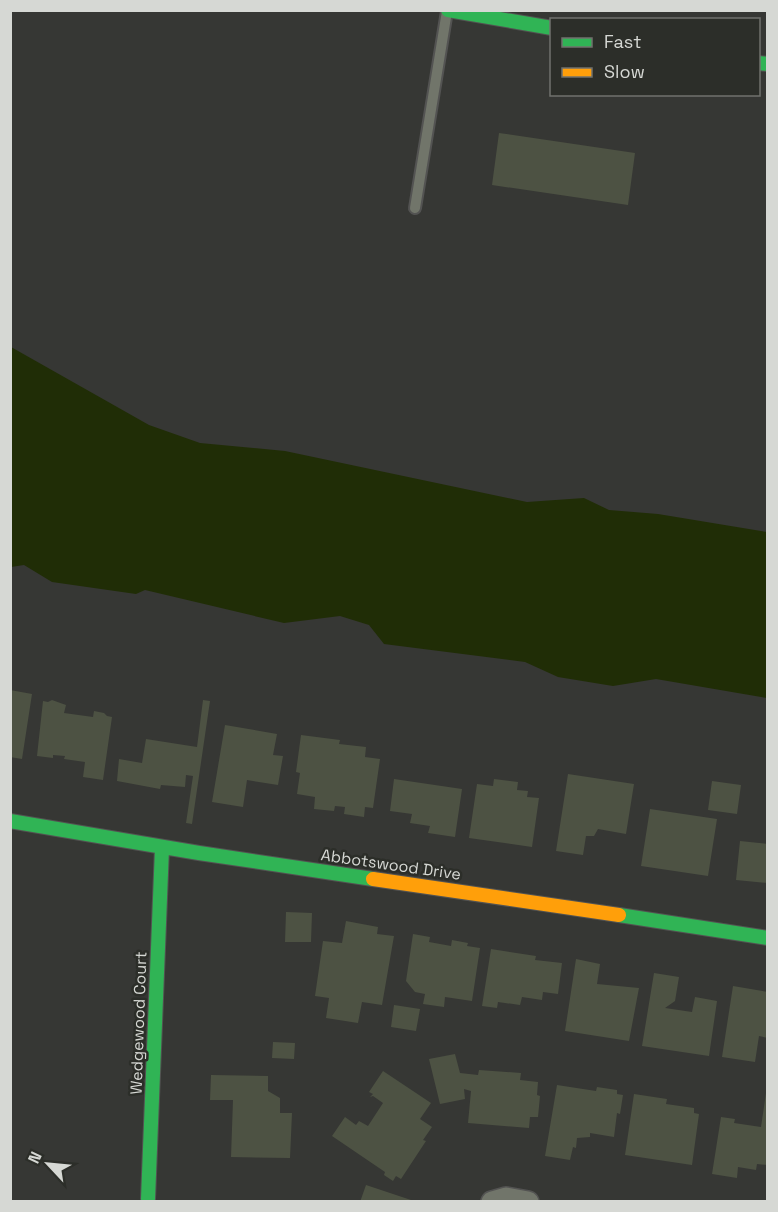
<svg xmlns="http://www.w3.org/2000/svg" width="778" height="1212" viewBox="0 0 778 1212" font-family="'Space Grotesk',sans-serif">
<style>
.water{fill:#202d06}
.building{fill:#4d5243}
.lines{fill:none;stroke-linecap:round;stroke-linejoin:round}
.lane-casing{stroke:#535352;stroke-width:14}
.street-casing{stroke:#535352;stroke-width:24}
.fast-casing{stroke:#535352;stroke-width:16}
.slow-casing{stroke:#535352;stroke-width:16}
.lane{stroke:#71756a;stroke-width:10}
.street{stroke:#71756a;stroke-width:21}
.fast{stroke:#30b455;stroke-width:14}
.slow{stroke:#ff9f0a;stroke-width:14}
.labels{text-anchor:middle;stroke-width:5;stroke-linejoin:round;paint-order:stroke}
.street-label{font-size:16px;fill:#d6d8d4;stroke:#2c2e29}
</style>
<rect width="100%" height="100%" fill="#363734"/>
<!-- water -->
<path class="water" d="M11,347L149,425L200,443L285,451L527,502L584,498L609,510L658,514L767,532V698L656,679L613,686L558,677L525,662L384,644L369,625L340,616L284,623L145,590L136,594L52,582L24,565L11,567Z"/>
<!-- building -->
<path class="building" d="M499,133L635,153L628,205L492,185Z
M10,690L32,694L22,759L10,757Z
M52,700L66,705L64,713L93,717L94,711L104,713L107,716L112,717L103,780L83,777L85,762L64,759L65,756L53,755V758L37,756L43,701L48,702Z
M203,700L210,701L192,824L186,823L193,776L186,775L185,787L161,785L160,789L117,781L119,759L142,763L146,739L197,747Z
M225,725L277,734L273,755L283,756L278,785L247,780L243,807L212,802Z
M301,735L340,740L339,744L366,747L365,757L380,759L373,808L365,807L364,817L344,814L345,807L335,806L334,811L314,809L315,797L297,794L300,773L296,772Z
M568,774L634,784L626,834L598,829L594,836H586L583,855L556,851Z
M394,779L462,789L455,837L428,833L430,826L410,823L412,814L390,811Z
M494,779L518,782L517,790L528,791L527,797L539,798L532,847L469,838L477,784L493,786Z
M712,781L741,785L737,814L708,810Z
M650,809L717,819L708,876L641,866Z
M740,841L768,844V883L736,880Z
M286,912L312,913L311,942H285Z
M346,921L378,927L377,934L394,936L382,1005L362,1002L358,1023L326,1018L329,998L315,996L323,941L342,943Z
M413,934L430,937L429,942L451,946L452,940L468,943L467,946L480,948L472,1001L445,997L444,1007L423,1004L425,994L415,992L406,981Z
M491,949L536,956L535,960L562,963L558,994L543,992L542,1000L522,997L520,1005L498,1002L497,1008L482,1006Z
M576,959L600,964L597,984L639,988L629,1041L565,1031Z
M654,973L679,977L675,1001L665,1008L692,1012L695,997L717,1001L709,1056L642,1046Z
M733,986L768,992V1038L759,1036L755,1062L722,1057Z
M394,1005L420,1009L416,1031L391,1027Z
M273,1042L295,1043L294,1059L272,1058Z
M455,1054L460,1073L478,1075L479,1070L521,1073L520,1080L538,1082L537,1095L540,1096L538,1117H530L529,1128L468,1123L471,1091L464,1089L465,1099L440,1104L429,1059Z
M383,1071L431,1103L420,1119L432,1127L423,1140L426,1141L401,1179L396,1176L393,1181L384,1175L385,1172L332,1136L345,1117L356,1125L359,1121L368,1126L383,1103L373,1096L370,1097L373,1094L369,1092Z
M211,1075L268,1076V1091L280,1098V1113H292L290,1158L231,1157L233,1100H210Z
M557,1085L596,1091L597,1087L617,1090V1094L623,1095L620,1114L617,1113L614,1137L590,1133V1137L577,1138L576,1148L573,1147L570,1160L545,1156Z
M766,1093L768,1165L757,1164L756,1170L738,1167L737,1178L712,1174L721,1117L735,1119L734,1123L761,1127Z
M634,1094L667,1099L666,1104L694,1108V1113L699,1114L692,1165L625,1155Z
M366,1185L414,1201V1202H360Z"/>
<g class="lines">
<!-- lane casing -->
<g class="lane-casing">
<path id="lane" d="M415,208L447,11"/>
</g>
<!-- street casing -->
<g class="street-casing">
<path id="street" d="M492,1202L506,1198L528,1202"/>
</g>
<!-- fast casing -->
<g class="fast-casing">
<path id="fast" d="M448,10L552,28
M758,63L768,64
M10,821L199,853L373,879
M619,915L768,938
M148,1199L162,848"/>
</g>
<!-- slow casing -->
<g class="slow-casing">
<path id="slow" d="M373,879L619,915"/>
</g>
<!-- lane -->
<use href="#lane" class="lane"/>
<!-- street -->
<use href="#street" class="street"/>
<!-- fast -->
<use href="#fast" class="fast"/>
<!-- slow -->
<use href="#slow" class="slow"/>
</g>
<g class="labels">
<!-- street labels -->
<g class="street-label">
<text transform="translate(391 864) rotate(8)" y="6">Abbotswood Drive</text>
<text transform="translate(138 1023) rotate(-88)" y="6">Wedgewood Court</text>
</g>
</g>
<!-- border -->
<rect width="778" height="1212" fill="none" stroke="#d6d8d4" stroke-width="24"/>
<!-- legend -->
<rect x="550" y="18" width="210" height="78" fill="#2c2e29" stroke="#70726d" stroke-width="1.5"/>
<rect x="562" y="38" width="30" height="9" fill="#30b455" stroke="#70726d" stroke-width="1.5"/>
<text x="604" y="48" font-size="18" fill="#d6d8d4">Fast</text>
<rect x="562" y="68" width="30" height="9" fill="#ff9f0a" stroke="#70726d" stroke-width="1.5"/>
<text x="604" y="78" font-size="18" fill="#d6d8d4">Slow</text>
<!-- north arrow -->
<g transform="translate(48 1164) rotate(296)" stroke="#2c2e29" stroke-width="4.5" paint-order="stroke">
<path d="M0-4.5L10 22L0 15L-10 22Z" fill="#d6d8d4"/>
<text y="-9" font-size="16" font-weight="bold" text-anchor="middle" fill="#d6d8d4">N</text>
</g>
</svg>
